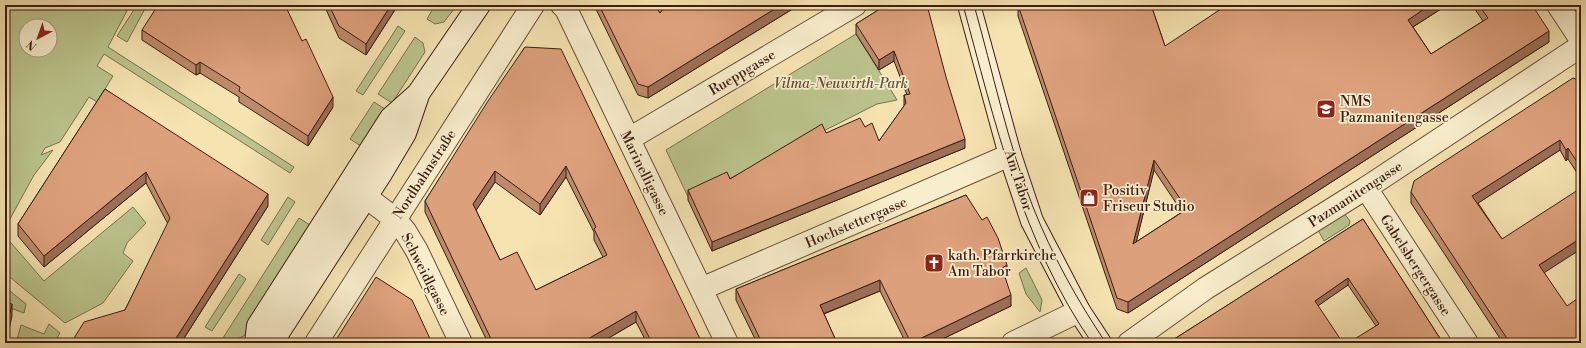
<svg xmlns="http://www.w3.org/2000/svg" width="1586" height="348" viewBox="0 0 1586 348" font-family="'Libre Bodoni',serif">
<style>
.green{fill:#bbc48c;stroke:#7b704f;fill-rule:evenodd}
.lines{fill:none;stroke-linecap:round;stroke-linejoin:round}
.street-casing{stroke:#6a4e3a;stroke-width:24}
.secondary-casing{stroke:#3b1d12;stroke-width:24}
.street{stroke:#f8edcc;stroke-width:22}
.secondary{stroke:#f8edcc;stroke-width:22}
.tram{stroke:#3b1d12;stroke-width:1}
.wall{fill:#be8a6b;stroke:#3b1d12;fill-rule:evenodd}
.shaded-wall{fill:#9b7057;stroke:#3b1d12}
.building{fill:#dda07c;stroke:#3b1d12;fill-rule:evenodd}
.labels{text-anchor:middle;stroke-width:3.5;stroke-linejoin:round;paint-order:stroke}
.street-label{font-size:14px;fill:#3b1d12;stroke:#f8edcc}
.park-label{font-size:14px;font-style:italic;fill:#614f37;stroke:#f8edcc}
.poi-label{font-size:14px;fill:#3b1d12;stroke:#f8edcc;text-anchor:start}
</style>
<rect width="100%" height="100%" fill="#f5e3b1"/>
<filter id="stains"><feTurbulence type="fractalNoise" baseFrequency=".005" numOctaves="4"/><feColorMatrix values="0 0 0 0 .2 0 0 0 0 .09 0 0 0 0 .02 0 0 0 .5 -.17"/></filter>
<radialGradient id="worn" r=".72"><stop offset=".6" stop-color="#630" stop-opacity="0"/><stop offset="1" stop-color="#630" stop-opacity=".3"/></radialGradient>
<!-- green -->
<path class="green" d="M5,5H130L108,47L294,167L290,173L104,54L97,66L113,76L97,102L89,97L60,142L45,148L41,155L53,150L34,175L5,228ZM26,26H50V50H26Z
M137,5H147L127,42L117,36Z
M435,5H457L444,22L435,24L427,19Z
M398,26L405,31L363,95L356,91Z
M856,34L897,100L877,104L689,199L666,150Z
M415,37L423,43L425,52L392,103L378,94Z
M374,102L388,111L364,148L350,139Z
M288,197L295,202L268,245L261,240Z
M133,207L146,223L127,243L123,253L133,261L103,303L65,323L5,273V236L44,281Z
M1343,212L1350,221L1349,225L1324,241L1318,230Z
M299,218L313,227L244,336L229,342L223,338Z
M1026,268L1042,300L1040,312L1026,294L1019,273Z
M239,274L246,279L212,331L205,327Z
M5,287L26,304L24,313L5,306Z
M49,324L60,333L54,343H16L21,325L44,334Z"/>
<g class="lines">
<!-- street casing -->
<g class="street-casing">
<path id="street" d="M562,5L566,9L727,343
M1558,5L1581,40
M629,139L855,5
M1366,188L1467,343
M366,197L395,219L405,231L417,251L461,343
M701,289L1010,155
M316,343L533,5
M1013,343L1079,311
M1129,343L1206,288L1366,188L1581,46"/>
</g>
<!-- secondary casing -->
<g class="secondary-casing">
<path id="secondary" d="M969,5L1010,155L1032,221L1079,311L1100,343
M256,343L258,326L391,118L418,94L479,5
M266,343L274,339L380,175L405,133L418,95"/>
</g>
<!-- street -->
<use href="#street" class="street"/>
<!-- secondary -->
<use href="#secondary" class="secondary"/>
<!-- tram -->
<path class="tram" d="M963,5C995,122 1022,242 1092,343
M974,5C993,72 1007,142 1033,207C1052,255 1077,300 1106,343"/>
</g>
<!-- wall -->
<path class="wall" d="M324,5H398L366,55L339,38Z
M594,5H655L660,13L666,5H799L648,98L638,95Z
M886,5L965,148L712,251L688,200V190L730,179L826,133L865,127L879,141L904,106V95H907L894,61L879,70L856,34V24Z
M1016,5H1151L1165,46L1447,5L1413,27L1431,54L1483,21L1472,5H1532L1549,42L1128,313L1117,309L1018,16V7ZM1154,170L1182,212L1136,242Z
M142,30L333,107L308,146L239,102V97L200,73L196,75L142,40Z
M525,47L702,343H647L636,322L600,343H488L425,212V201ZM566,177L594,232V240L603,257L536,290L500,260L476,210L495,182L540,215Z
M1581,81V179L1568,159L1566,161L1560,150L1478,203L1502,239L1544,272L1581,343H1503L1411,203V192Z
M105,89L268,206L181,343H71L125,310L168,224L146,183L44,267L18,236V224Z
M966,195L1007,276L1005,277L1011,306L934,343H906L880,291L824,314L837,343H757L736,300V289Z
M1363,219L1443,343L1376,326L1348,285L1318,305L1168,343Z"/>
<!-- shaded-wall -->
<path class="shaded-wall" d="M391,5H398L366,55V44Z
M781,5H799L648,98V87Z
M1430,5H1447L1408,30V20Z
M1549,31V42L1128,313V302Z
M894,51V61L879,70V60Z
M200,62V73L196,75V65Z
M333,97V107L308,146V136Z
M965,139V148L712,251V242Z
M1560,140V150L1472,207V196Z
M1568,148V159L1566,161V150Z
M1154,160V170L1133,255V244Z
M566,166V177L540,215V204Z
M495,171V182L473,215V204Z
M146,172V183L44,267V256Z
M268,194V206L181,343H173Z
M1581,238V249L1539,276V265Z
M1007,265V276L1002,279V268Z
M1348,278V285L1315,308V301Z
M880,280V291L820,315V305Z
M1011,295V306L934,343H911Z
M12,304V316L6,343H5V334Z
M636,311V322L600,343H581Z"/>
<!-- building -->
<path class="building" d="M158,5H285L302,41L306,39L333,97L308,136L239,91L240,87L200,62L196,65L142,30Z
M329,5H391L366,44L339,26Z
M599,5H655L660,13L666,5H781L648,87L638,84Z
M886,5H927L946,77L965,139L712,242L688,190L727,172L730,179L822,124L826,133L860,118L865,127L872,123L879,141L906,103L904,95L910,94L894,51L879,60L856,24Z
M1018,5H1151L1165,46L1227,5H1430L1408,20L1431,54L1488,18L1479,5H1532L1549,31L1128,302L1117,298ZM1154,160L1187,209L1133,244Z
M525,47L561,49L702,343H652L636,311L581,343H493L425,201L488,101ZM566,166L596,227L594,229L607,255L536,290L517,252L500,260L473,204L495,171L540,204Z
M1573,78L1581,81V168L1568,148L1566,150L1560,140L1472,196L1502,239L1581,188V238L1539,265L1567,306L1581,296V343H1510L1411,192L1414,181Z
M105,89L268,194L173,343H71L84,322L125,310L170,218L146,172L44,256L18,224Z
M966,195L982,220L987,217L998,238L1007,265L1002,268L1011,295L911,343L880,280L820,305L837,343H762L736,289Z
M1363,219L1443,343H1348L1379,324L1348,278L1315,301L1343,343H1168Z
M376,277L412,300L432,343H334Z
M5,302L12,304L5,334Z"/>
<!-- icons -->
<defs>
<g id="school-square" transform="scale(1)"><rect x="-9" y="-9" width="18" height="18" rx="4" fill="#8f2418" stroke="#f8edcc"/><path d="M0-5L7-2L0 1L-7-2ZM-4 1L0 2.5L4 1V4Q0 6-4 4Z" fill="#fff"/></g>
<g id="shop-square" transform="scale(1)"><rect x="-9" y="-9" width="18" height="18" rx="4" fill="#8f2418" stroke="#f8edcc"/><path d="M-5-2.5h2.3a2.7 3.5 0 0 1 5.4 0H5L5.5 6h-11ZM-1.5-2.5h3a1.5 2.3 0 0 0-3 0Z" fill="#fff"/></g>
<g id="church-square" transform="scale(1)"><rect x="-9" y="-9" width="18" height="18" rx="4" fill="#8f2418" stroke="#f8edcc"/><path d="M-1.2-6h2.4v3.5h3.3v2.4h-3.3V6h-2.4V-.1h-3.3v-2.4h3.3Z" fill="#fff"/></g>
</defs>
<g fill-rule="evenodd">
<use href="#school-square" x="1326" y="109"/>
<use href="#shop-square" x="1089" y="198"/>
<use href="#church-square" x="934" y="263"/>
</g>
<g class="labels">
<!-- street labels -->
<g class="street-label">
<text transform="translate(742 72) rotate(-31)" y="5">Rueppgasse</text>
<text transform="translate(645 173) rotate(64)" y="5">Marinelligasse</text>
<text transform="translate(424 174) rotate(-57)" y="5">Nordbahnstraße</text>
<text transform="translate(1019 180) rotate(72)" y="5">Am Tabor</text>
<text transform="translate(1355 194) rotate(-33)" y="5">Pazmanitengasse</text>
<text transform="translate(856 222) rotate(-23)" y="5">Hochstettergasse</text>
<text transform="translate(1416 265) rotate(57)" y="5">Gabelsbergergasse</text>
<text transform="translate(426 274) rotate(63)" y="5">Schweidlgasse</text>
</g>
<!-- park labels -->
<g class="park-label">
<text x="841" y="88">Vilma-Neuwirth-Park</text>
</g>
<!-- poi labels -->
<g class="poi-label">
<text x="1340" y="106">NMS<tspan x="1340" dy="16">Pazmanitengasse</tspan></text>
<text x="1103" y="195">Positiv<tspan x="1103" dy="16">Friseur Studio</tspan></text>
<text x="948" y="260">kath. Pfarrkirche<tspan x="948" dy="16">Am Tabor</tspan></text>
</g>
</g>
<!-- margin -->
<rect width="1586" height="348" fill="none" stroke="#f5e3b1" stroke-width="20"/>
<rect x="6" y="6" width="1574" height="336" fill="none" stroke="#3b1d12" stroke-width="2"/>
<rect x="10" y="10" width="1566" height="328" fill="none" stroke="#3b1d12"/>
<!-- north arrow -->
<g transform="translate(38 38) rotate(221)"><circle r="19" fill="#f8edcc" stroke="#ac9a82"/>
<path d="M0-3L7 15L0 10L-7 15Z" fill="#8f2418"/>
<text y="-6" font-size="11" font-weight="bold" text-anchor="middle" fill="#3b1d12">N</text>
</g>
<rect width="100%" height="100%" filter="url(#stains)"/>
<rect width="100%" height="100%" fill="url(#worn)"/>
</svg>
